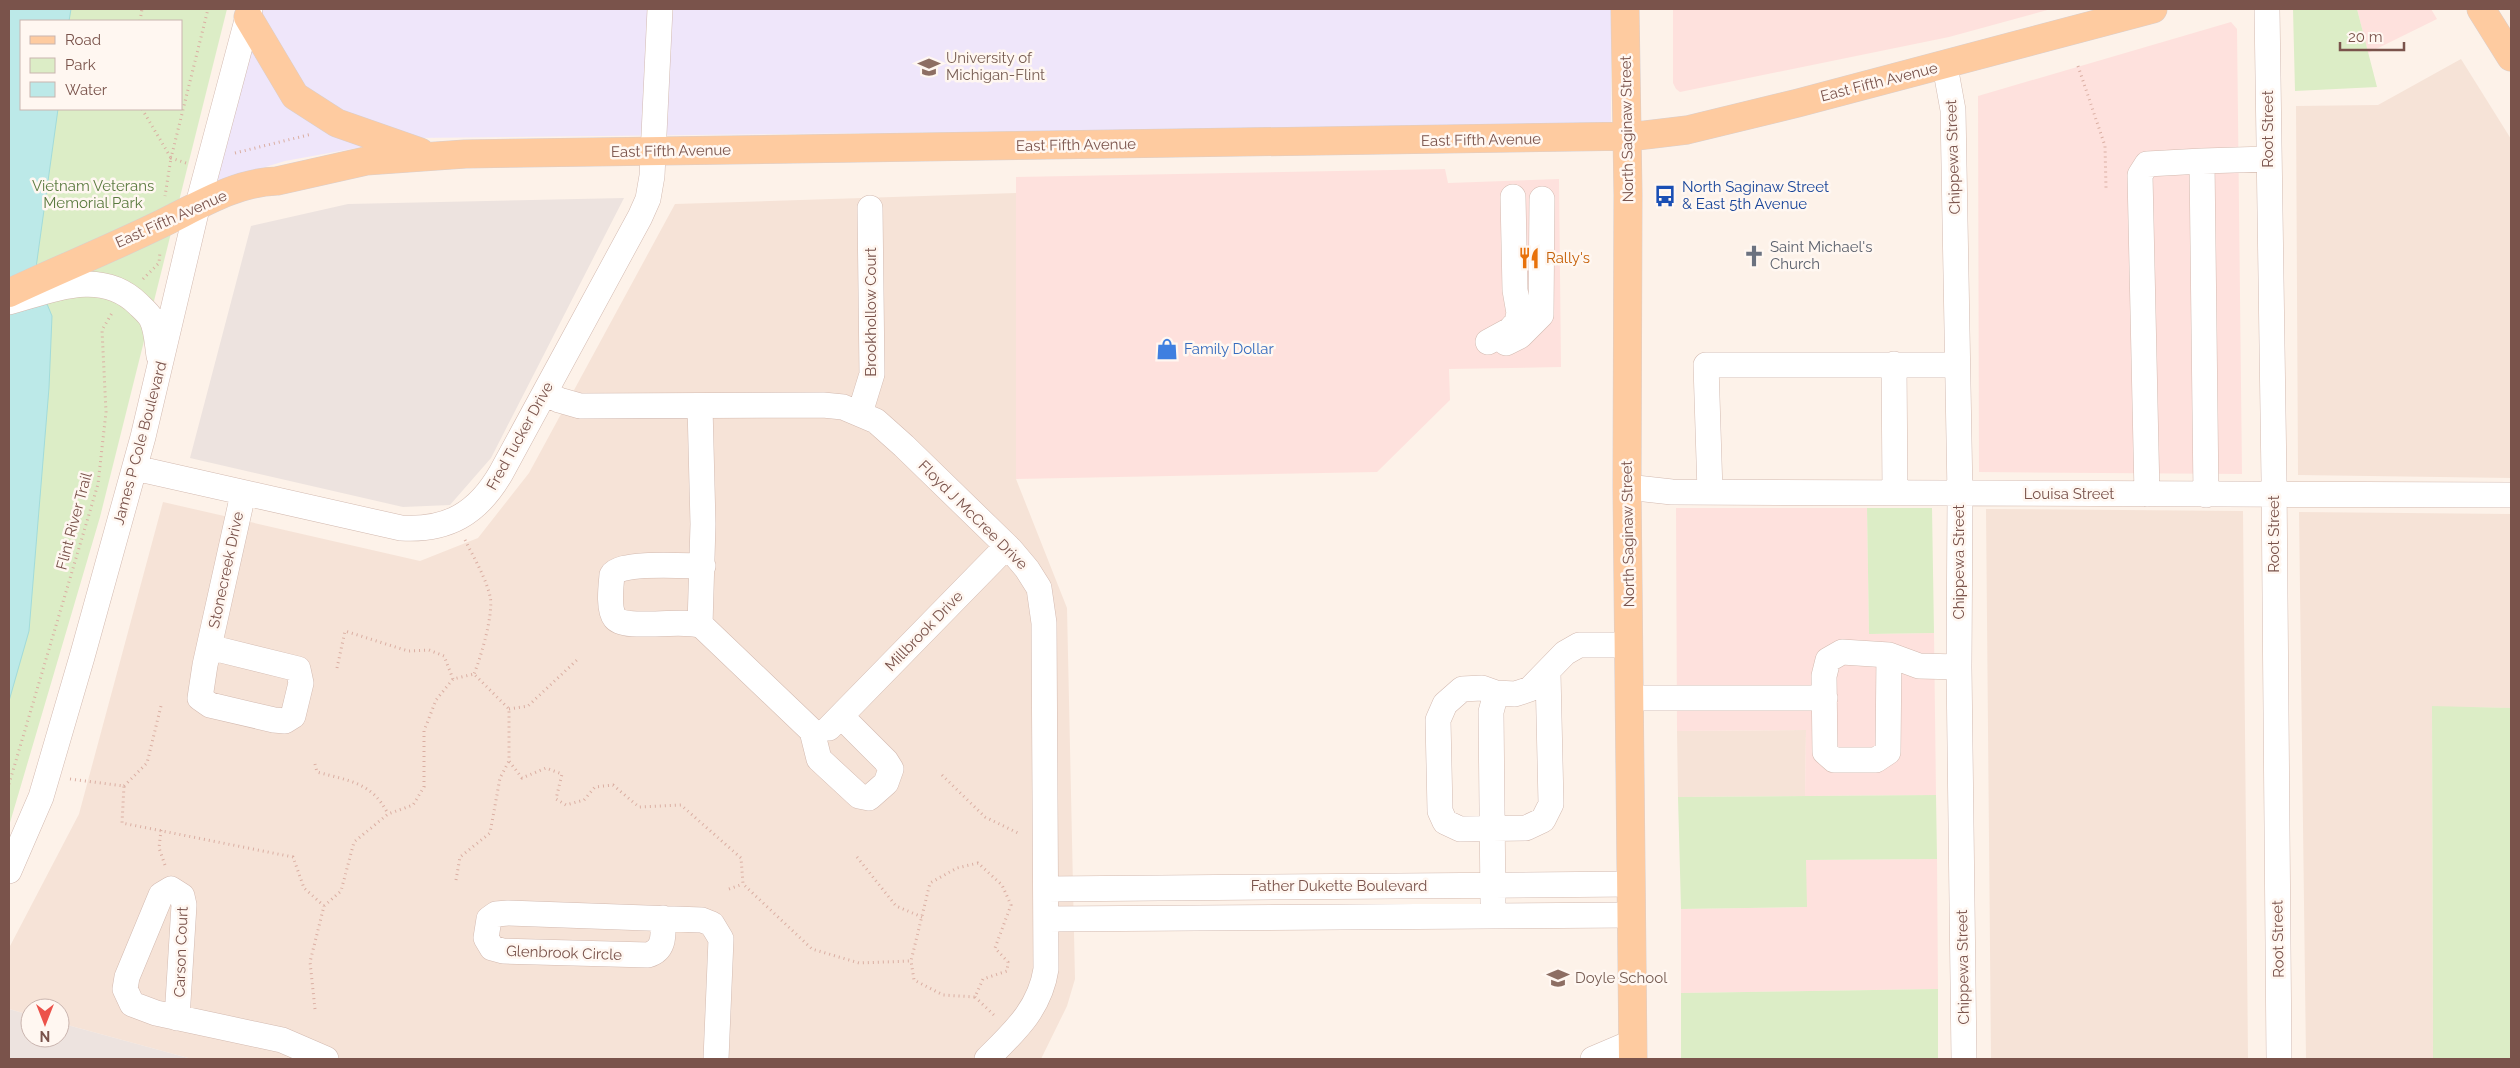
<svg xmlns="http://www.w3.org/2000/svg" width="2520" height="1068" viewBox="0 0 2520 1068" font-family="Raleway,sans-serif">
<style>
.residential{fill:#f6e3d7}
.commercial{fill:#fee1dd}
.industrial{fill:#ede3df}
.education{fill:#efe6fa}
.green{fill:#dcedc6;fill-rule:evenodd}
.water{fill:#bce9e8;stroke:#a2dbda}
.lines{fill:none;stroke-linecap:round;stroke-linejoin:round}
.minor-casing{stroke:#d3bab0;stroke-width:26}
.major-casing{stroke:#dacfcd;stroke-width:29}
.path{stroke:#daaea2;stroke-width:3;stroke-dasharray:1 4;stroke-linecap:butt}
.minor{stroke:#fff;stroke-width:25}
.major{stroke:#fecba0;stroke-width:28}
.labels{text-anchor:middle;stroke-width:5;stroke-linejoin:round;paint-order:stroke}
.education-label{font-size:15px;fill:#785e54;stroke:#fff7f1;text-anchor:start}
.street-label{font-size:15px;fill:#7a534b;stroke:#fff7f1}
.park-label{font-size:15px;fill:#5a7a3f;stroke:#fff7f1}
.transit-label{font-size:15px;fill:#164399;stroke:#fff7f1;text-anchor:start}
.worship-label{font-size:15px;fill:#5b616d;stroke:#fff7f1;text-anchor:start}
.food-label{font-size:15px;fill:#c56008;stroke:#fff7f1;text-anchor:start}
.shop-label{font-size:15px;fill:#366cbe;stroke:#fff7f1;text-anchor:start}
</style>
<rect width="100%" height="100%" fill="#fdf2e9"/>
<!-- residential -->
<path class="residential" d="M2461,59L2511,139V478L2298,475L2296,106L2378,105Z
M1016,193V479L1067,608L1075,979L1067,1006L1041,1059H192L60,1023V1008H30V1015L9,1009V948L79,814L163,502L420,561L478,538L529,473L675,204Z
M1986,509L2243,511L2248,1059H1991Z
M2299,512L2511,514V708L2432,707L2433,1059H2306Z
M1806,730L1805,796L1678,797L1677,731Z"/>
<!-- commercial -->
<path class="commercial" d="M1673,9H2051L1949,37L1680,92L1676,89L1673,83Z
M2357,9H2431L2437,19L2368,53Z
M2231,22L2237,29L2242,474L1979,472L1978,96Z
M1445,169L1448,183L1559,179L1561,367L1449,369L1450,400L1377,472L1016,479V177Z
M1676,508H1867L1869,634L1934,633L1936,795L1805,796L1806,730L1677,731Z
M1937,859L1938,989L1681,993V909L1806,907V860Z"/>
<!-- industrial -->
<path class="industrial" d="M624,198L491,458L450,505L403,507L190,458L251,226L348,204Z
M9,1009L30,1015V1038H60V1023L192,1059H9Z"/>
<!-- education -->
<path class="education" d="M261,9H1611V125L412,138L285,161L217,182Z"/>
<!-- green -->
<path class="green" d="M9,9H227L100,517L9,826ZM21,21H181V109H21Z
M2293,9H2357L2377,87L2295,91Z
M1867,508H1932L1934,633L1869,634Z
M2432,706L2511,708V1059H2433Z
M1936,795L1937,859L1806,860L1807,907L1681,909L1678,797Z
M1938,989V1059H1681V993Z"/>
<!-- water -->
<path class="water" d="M9,9H71L69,21H21V109H58L35,275L52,316L49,388L29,631L9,701Z"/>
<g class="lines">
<!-- minor casing -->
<g class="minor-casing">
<path id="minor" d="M2267,9L2274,479L2279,1059
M1945,66L1953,110L1960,494L1959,667L1964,1059
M9,302C53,290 101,268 138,304C142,308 148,313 151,318C157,329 157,344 159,356
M1488,342L1510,330L1517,322L1519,313L1515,290L1513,197
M1506,343L1520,336L1541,315L1542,199
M1894,364L1895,492
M545,393L559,400L580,406L823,405L843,407L876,421L904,446L1011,550L1027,569L1039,588L1044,623L1046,969C1040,1009 1014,1032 987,1059
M700,406L703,524L700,625
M860,413L872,374L870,208
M135,468L401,528C448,531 478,513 501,473L640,217L648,199L652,176L660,9
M1627,487L1672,492L2511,495
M1710,492L1706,365H1957
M2147,494L2140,175L2147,164L2202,161
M2206,495L2202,161L2268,159
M703,566C687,566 619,561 612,575C611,586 608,609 615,618C624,631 684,618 702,626L812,731L819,759L859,796L869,798L886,783L891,769L886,761L841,716
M209,647L298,669L301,683L293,716L285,721L274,720L210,705L200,698L205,665L243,494
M1889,655L1888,752L1876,760H1834L1825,752L1824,676L1828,660L1842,652L1889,655L1919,666L1959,667
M1496,693L1482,688L1462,689L1445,704L1438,720L1440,811L1445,822L1460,829L1526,828L1543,820L1551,804L1548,673
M1630,698H1825
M829,728L1007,546
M9,871L41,797L82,657L143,437L198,204L250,9
M1047,889L1631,884
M1493,902L1491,712L1496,693L1515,694L1530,689L1565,653L1579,645H1629
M663,918C663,933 666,950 648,955L503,951L492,948L486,938L489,919L496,914L508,913L702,920L712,924L721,939L716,1059
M1047,919L1632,915
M177,1018L184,905L182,896L171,889L161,895L127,977L125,989L132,1004L156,1013L282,1040L326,1059
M1593,1059L1633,1042"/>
</g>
<!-- major casing -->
<g class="major-casing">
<path id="major" d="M1625,9L1628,195L1627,487L1633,1059
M2481,9L2511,57
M248,17L295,96L337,123L420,152
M9,293C60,269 112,248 163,223C198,206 236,182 277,181L366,161L465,154L1637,136L1687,130L1798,103L2153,9"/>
</g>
<!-- path -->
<path class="path" d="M140,21L142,9
M2078,66L2105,146L2106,188
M142,109L171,158L165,196
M235,153L312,134
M186,163L171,158L208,9
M143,279L159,263L160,252
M465,540C474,558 485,576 490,596C494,613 481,657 474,674
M337,668L345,631L408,651L429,650L444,656L453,679
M509,709L528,706L578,659
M315,764L317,772C349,781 372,782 388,814
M942,775L985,817L1020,834
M70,779L124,786L122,823L293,857L304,888L324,906
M9,784L98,484L106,412L102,330L112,313
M124,786L147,763L161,706
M161,830L159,848L166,868
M857,857L896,906L922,917
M456,880L460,857L490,833L500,778L509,761
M729,889L743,884
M975,997L996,1017
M315,1009L310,962L324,906L341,891L354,842L388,814L413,805L424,787V731L436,700L453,679L474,674L509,709V761L522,778L546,768L562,774L556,799L566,805L584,800L595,787L613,785L639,807L681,805L741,858L743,884L812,949L859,963L911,961L930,883L957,868L978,863L1002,885L1011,905L995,948L1008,962L1007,971L983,979L975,997L943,995L914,980L911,961"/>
<!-- minor -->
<use href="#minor" class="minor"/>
<!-- major -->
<use href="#major" class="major"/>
</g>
<!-- icons -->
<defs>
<g id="university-bare" transform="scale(1.725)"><path d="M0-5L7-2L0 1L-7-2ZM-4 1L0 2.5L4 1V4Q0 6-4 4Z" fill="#8d6e63" stroke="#fff7f1" stroke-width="2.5" paint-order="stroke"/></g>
<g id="bus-bare" transform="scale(1.725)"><path d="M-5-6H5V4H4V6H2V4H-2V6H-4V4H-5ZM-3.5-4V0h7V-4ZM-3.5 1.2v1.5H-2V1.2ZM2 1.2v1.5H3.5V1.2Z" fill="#1a4fb4" stroke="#fff7f1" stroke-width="2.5" paint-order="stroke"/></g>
<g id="church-bare" transform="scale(1.725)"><path d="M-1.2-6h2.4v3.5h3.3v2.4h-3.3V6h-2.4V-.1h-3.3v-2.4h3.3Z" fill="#6b7280" stroke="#fff7f1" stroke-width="2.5" paint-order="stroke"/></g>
<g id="restaurant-bare" transform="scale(1.725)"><path d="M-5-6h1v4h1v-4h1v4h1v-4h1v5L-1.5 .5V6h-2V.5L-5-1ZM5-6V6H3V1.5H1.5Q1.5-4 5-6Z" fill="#e8710a" stroke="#fff7f1" stroke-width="2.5" paint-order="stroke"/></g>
<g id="shop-bare" transform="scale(1.725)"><path d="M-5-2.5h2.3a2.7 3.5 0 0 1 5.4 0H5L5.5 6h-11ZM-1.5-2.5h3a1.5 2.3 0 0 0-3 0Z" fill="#3f7fe0" stroke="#fff7f1" stroke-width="2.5" paint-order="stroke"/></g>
<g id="school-bare" transform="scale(1.725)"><path d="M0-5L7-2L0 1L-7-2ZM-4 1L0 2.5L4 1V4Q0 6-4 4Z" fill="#8d6e63" stroke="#fff7f1" stroke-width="2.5" paint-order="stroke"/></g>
</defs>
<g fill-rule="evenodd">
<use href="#university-bare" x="929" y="67"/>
<use href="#bus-bare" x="1665" y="196"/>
<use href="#church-bare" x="1754" y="256"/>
<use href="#restaurant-bare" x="1529" y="258"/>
<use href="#shop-bare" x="1167" y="349"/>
<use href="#school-bare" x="1558" y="978"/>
</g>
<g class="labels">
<!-- education labels -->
<g class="education-label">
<text x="946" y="63">University of<tspan x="946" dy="17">Michigan-Flint</tspan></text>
<text x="1575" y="983">Doyle School</text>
</g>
<!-- street labels -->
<g class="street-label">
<text transform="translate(1879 82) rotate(-14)" y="5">East Fifth Avenue</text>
<text transform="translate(1627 129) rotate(-91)" y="5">North Saginaw Street</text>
<text transform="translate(2268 129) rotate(-90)" y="5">Root Street</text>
<text transform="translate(1481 140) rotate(-1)" y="5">East Fifth Avenue</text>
<text transform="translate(1076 145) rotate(-1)" y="5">East Fifth Avenue</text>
<text transform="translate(671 151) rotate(-1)" y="5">East Fifth Avenue</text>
<text transform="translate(1953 157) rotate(-92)" y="5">Chippewa Street</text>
<text transform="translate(171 219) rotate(-24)" y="5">East Fifth Avenue</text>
<text transform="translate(871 312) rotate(-90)" y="5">Brookhollow Court</text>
<text transform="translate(520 436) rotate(-61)" y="5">Fred Tucker Drive</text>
<text transform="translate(140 443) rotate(-75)" y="5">James P Cole Boulevard</text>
<text x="2069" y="499">Louisa Street</text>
<text transform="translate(973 515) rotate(45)" y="5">Floyd J McCree Drive</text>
<text transform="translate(74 521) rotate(-75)" y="5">Flint River Trail</text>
<text transform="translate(1628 534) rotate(-91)" y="5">North Saginaw Street</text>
<text transform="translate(2274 534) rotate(-90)" y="5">Root Street</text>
<text transform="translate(1959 562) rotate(-90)" y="5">Chippewa Street</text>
<text transform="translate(226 570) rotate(-78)" y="5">Stonecreek Drive</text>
<text transform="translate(924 631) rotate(-46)" y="5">Millbrook Drive</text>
<text x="1339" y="891">Father Dukette Boulevard</text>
<text transform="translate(2278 939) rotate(-91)" y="5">Root Street</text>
<text transform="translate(181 952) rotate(-88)" y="5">Carson Court</text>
<text transform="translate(564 953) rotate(2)" y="5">Glenbrook Circle</text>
<text transform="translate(1963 967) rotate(-91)" y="5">Chippewa Street</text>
</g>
<!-- park labels -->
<g class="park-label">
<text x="93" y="191">Vietnam Veterans<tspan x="93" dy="17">Memorial Park</tspan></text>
</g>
<!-- transit labels -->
<g class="transit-label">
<text x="1682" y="192">North Saginaw Street<tspan x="1682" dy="17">&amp; East 5th Avenue</tspan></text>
</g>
<!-- worship labels -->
<g class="worship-label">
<text x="1770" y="252">Saint Michael's<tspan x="1770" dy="17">Church</tspan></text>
</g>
<!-- food labels -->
<g class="food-label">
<text x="1546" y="263">Rally's</text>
</g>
<!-- shop labels -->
<g class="shop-label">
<text x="1184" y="354">Family Dollar</text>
</g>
</g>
<!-- border -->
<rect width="2520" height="1068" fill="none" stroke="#7a534b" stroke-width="20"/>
<!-- legend -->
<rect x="20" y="20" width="162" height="90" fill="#fff7f1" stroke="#cab5af"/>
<rect x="30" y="36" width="25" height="8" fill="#fecba0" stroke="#cab5af"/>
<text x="65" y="45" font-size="15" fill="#7a534b">Road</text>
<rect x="30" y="58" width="25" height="15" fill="#dcedc6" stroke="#cab5af"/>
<text x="65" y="70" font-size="15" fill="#7a534b">Park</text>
<rect x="30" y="82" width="25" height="15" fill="#bce9e8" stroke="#cab5af"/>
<text x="65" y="95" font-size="15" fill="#7a534b">Water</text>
<!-- north arrow -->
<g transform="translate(45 1023) rotate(180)"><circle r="24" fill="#fff7f1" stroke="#cab5af"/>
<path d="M0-4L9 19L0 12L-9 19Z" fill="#ec524a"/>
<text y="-8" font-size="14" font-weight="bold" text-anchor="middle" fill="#7a534b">N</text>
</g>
<!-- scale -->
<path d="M2340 42v8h64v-8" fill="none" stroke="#7a534b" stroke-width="2.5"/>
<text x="2348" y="42" font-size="15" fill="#7a534b" stroke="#fff7f1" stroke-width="4" paint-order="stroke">20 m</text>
</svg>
